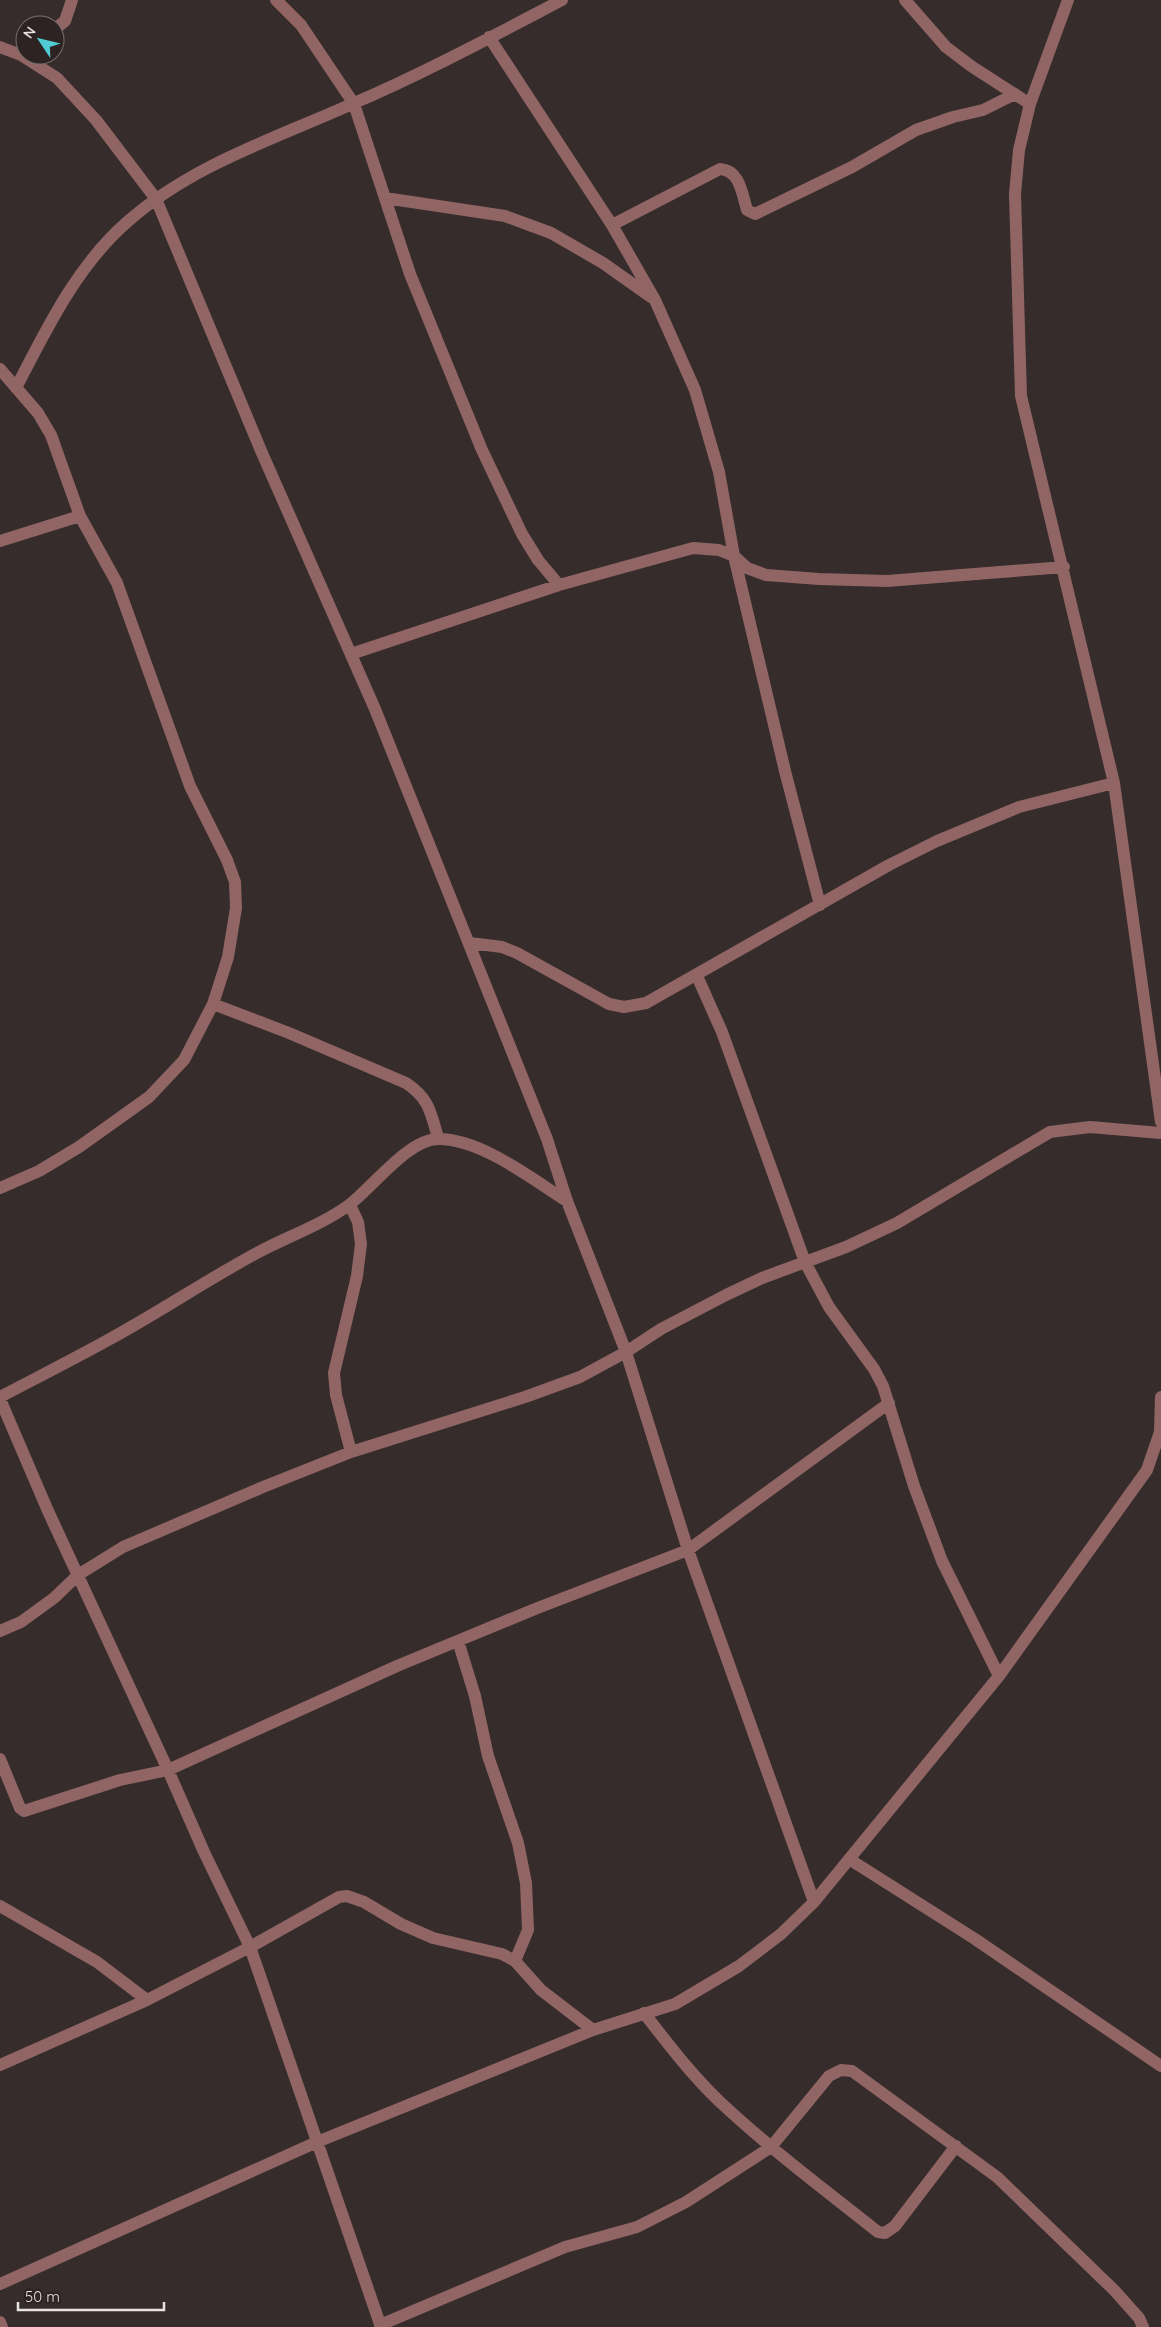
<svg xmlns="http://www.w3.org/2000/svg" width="1161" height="2327" viewBox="0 0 1161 2327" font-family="Quicksand,sans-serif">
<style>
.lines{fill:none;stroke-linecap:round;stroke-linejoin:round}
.minor{stroke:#906564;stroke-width:12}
</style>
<rect width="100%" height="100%" fill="#362c2c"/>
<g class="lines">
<!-- minor -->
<path class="minor" d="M276,0L301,25L354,104L410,274L482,450L522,534L538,560L559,585
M905,0L946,47L971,66L1030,104
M1068,0L1030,104L1019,150L1015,194L1021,396L1114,783L1161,1122
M55,29L65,21L72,0
M489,37L612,225L655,300L695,390L719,472L734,556L785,771L820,905
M0,47L21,55L57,78L96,120L156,199L262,453L375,709L547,1139L567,1201L626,1352L688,1550L814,1902
M385,198L505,216L551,233L603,263L651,297
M612,225L720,169C740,170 742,194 747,210L755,214L852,167L916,130L953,117L983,110L1015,94
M0,369L38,413L51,435L80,516L117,583L190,786L227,860L235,882L236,908L228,957L213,1004L184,1060L149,1097L79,1147L39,1171L0,1188
M16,388C46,330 76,267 126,223C191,165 274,139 352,104C424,73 493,36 562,0
M0,541L80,516
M351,654L559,585L693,548L719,550L734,556L747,568L766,575L819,579L887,581L1064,567
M470,943L502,947L517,953L609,1004L624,1007L646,1003L889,865L937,841L1019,807L1114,783
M697,976L722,1032L805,1262L829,1307L874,1369L883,1386L914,1486L942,1561L999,1676
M213,1004L289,1033L406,1083C429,1098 431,1113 438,1138
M350,1205L358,1222L361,1244L357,1276L334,1373L336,1395L351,1452
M0,1397C36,1378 72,1360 108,1340C158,1313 205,1281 255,1254C286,1237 320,1226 349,1205C372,1188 409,1138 439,1139C481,1139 532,1179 567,1201
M0,1399L48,1511L168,1770L204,1852L250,1947L381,2327
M0,1631L21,1622L54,1598L78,1575L123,1547L263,1487L351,1452L525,1397L580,1377L626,1352L661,1329L726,1295L762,1278L846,1247L897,1223L1050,1132L1090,1127L1161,1133
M458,1641L475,1696L488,1756L518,1843L526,1883L528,1930L515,1961
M0,1759L20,1808L24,1811L120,1780L168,1770L397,1666L535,1609L688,1550L889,1403
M849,1859L975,1939L1161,2066
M0,1906L97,1962L147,2000
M644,2013C668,2044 691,2074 719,2101C769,2148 824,2189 878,2232L885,2233L895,2226L956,2146
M0,2065L147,2000L250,1947L339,1897L347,1896L364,1902L401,1924L433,1938L502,1954L515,1961L541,1990L593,2030
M0,2284L317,2142L593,2030L675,2004L739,1966L781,1934L814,1902L999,1676L1147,1470L1160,1432L1161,1397
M0,2322L2,2327
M380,2325L565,2247L637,2227L686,2202L771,2147L829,2076L841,2070L852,2071L997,2177L1114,2290L1139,2318L1143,2327"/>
</g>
<!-- north arrow -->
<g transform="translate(40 40) rotate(305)"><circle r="24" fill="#2c2322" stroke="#78706f"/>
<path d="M0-4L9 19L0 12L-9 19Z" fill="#51ccd4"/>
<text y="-8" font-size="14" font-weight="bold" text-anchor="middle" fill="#eae3e3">N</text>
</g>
<!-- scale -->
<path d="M18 2302v8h146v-8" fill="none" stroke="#eae3e3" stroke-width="2.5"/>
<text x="25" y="2302" font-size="15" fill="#eae3e3" stroke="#2c2322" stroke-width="4" paint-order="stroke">50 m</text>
</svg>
